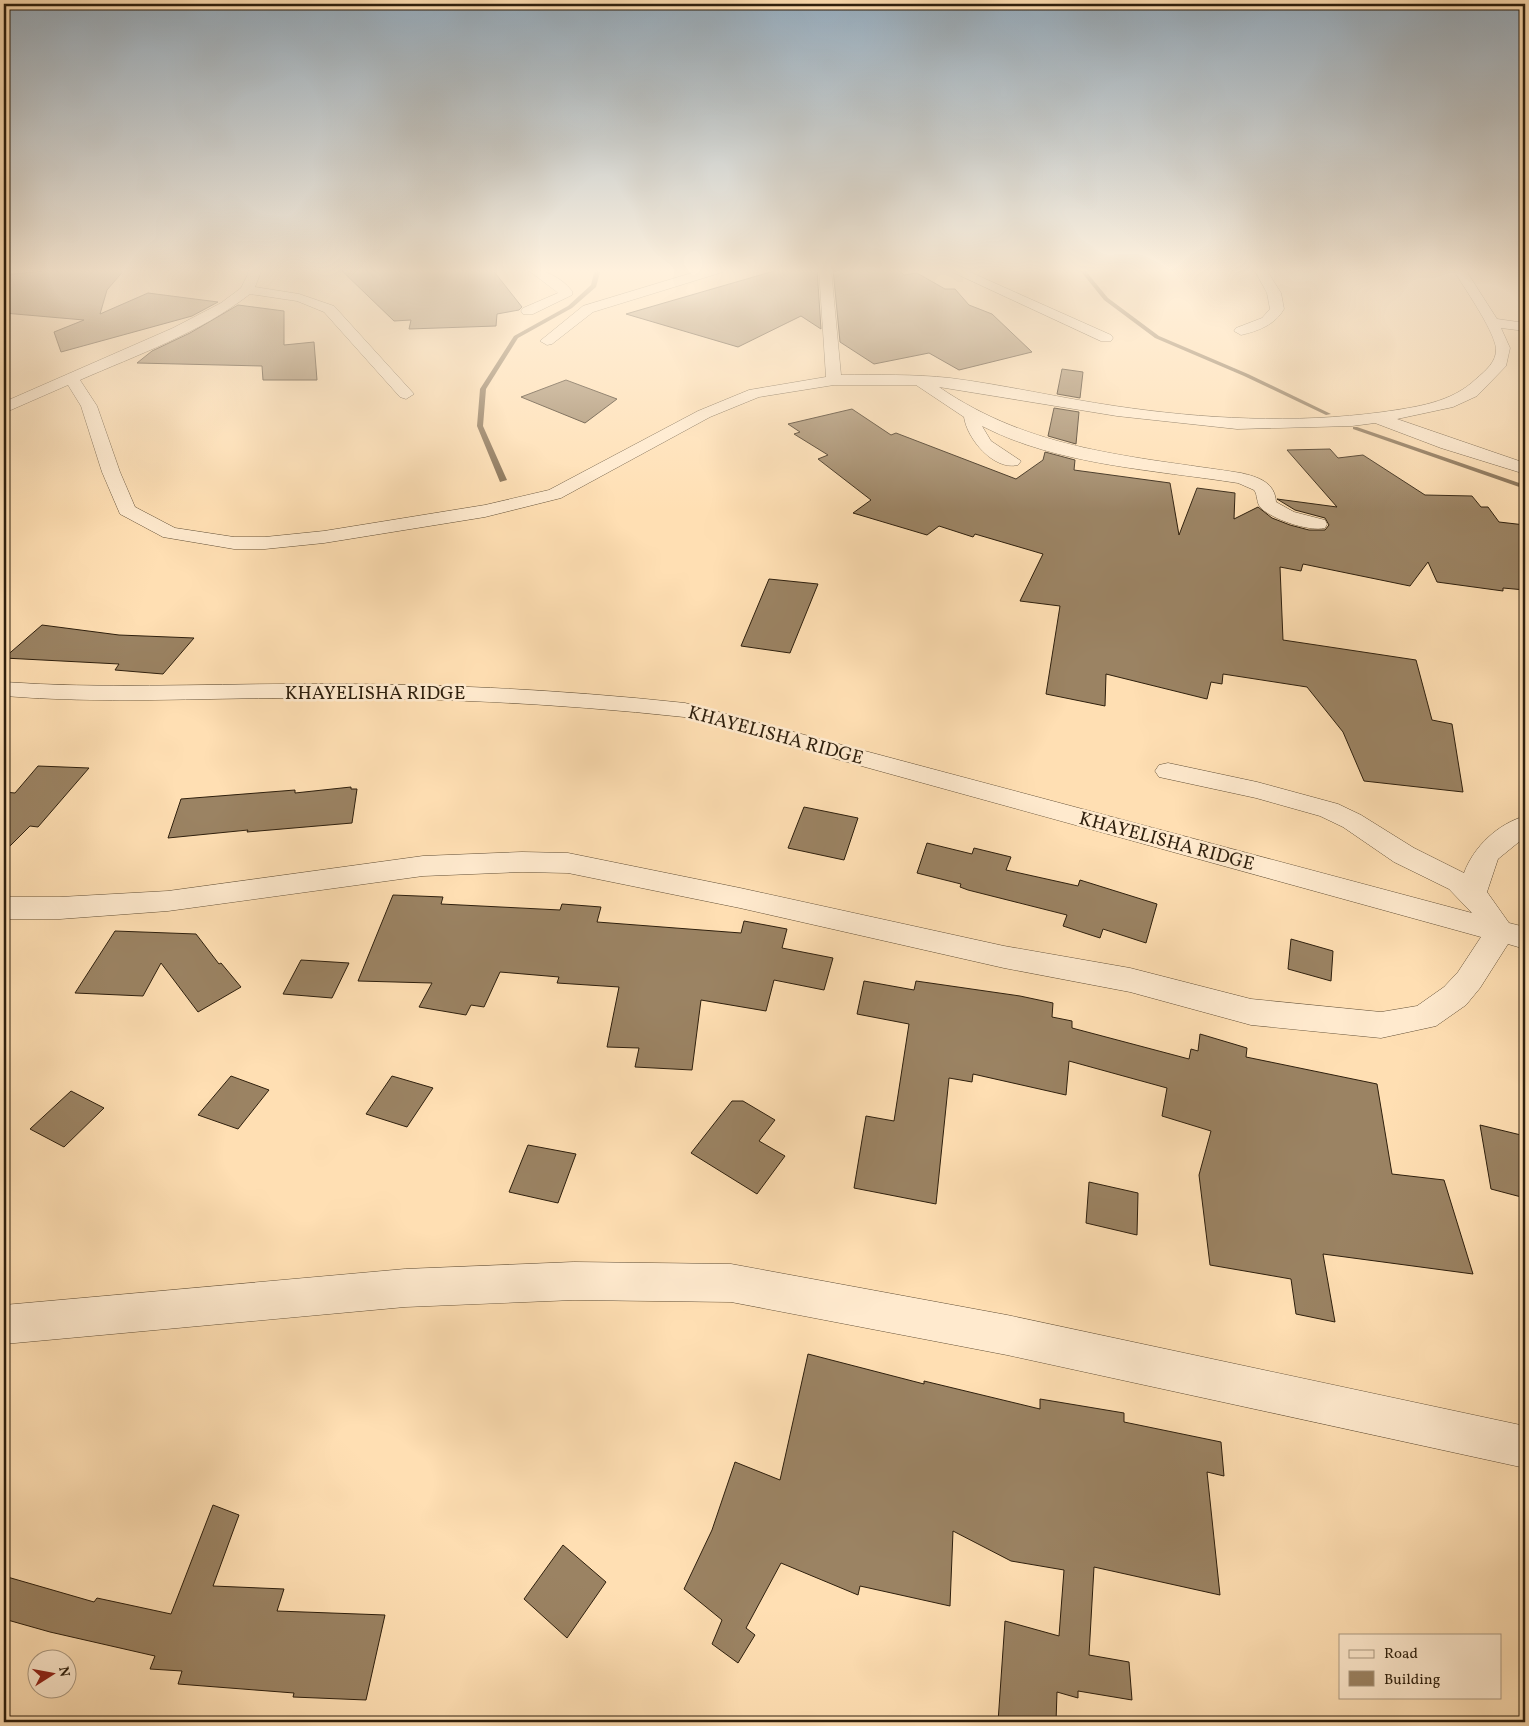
<svg xmlns="http://www.w3.org/2000/svg" width="1529" height="1726" viewBox="0 0 1529 1726" font-family="Vollkorn,serif">
<style>
.lines{fill:none;stroke-linecap:round;stroke-linejoin:round}
.stream{fill:#816b4f;fill-rule:evenodd}
.building{fill:#9b8363;stroke:#2e1f0d}
.minor-casing{stroke:#624f36;stroke-width:1}
.minor{fill:#ffeace;fill-rule:evenodd}
.labels{text-anchor:middle;stroke-width:5;stroke-linejoin:round;paint-order:stroke}
.street-label{font-size:19px;fill:#2e1f0d;stroke:#ffeace}
</style>
<rect width="100%" height="100%" fill="#ffdfb3"/>
<filter id="stains"><feTurbulence type="fractalNoise" baseFrequency=".004" numOctaves="4"/><feColorMatrix values="0 0 0 0 .2 0 0 0 0 .09 0 0 0 0 .02 0 0 0 .5 -.17"/></filter>
<radialGradient id="worn" r=".72"><stop offset=".6" stop-color="#630" stop-opacity="0"/><stop offset="1" stop-color="#630" stop-opacity=".3"/></radialGradient>
<g class="lines">
<!-- stream -->
<path class="stream" d="M595,269H601L596,287L572,308L518,338L486,389L483,426L507,480L500,482L477,426L480,389L514,336L568,306L591,285Z
M1079,269H1084L1108,298L1159,336L1248,374L1331,414L1326,415L1244,376L1155,338L1104,300Z
M1353,427H1357L1525,485V489L1353,429Z"/>
</g>
<!-- building -->
<path class="building" d="M63,269H125L107,290L100,314L148,293L218,302L192,316L61,352L54,332L84,320L4,313V275Z
M340,269H492L522,307L519,310L497,314L496,326L409,329L411,320L394,321Z
M781,269H817L821,329L801,316L738,347L626,314Z
M833,269H898L904,275L917,273L945,289H955L969,305L992,314L1032,352L959,370L929,353L874,364L840,342Z
M238,305L284,311V345L314,342L317,380H263L262,366L137,363L152,351L190,333Z
M1062,369L1083,372L1080,398L1057,394Z
M566,380L617,399L585,423L521,397Z
M1054,408L1079,412L1076,444L1048,436Z
M852,409L891,435L896,433L1016,479L1043,460L1045,452L1075,460L1074,470L1170,483L1179,535L1197,488L1235,493L1234,519L1258,507L1272,518L1290,525L1309,530H1325L1329,525L1325,518L1295,510L1277,499L1337,507L1287,450L1330,449L1338,458L1363,455L1425,495L1472,496L1481,507H1488L1499,522L1525,525V590L1503,588V591L1437,582L1428,562L1410,586L1303,564L1301,571L1280,567L1283,640L1416,660L1432,720L1452,724L1463,792L1364,781L1343,732L1307,687L1223,674L1222,684L1211,682L1207,699L1106,674L1105,706L1046,694L1060,606L1020,601L1043,554L975,534L973,537L939,526L927,535L853,513L871,500L818,459L828,455L794,434L800,432L788,424Z
M769,579L818,584L790,653L741,646Z
M42,625L119,635L194,638L163,674L115,670L119,664L4,658Z
M38,766L89,768L38,827L30,826L4,852V792L15,793Z
M351,787V789H357L352,823L247,832L248,830L168,838L181,799L295,790V793Z
M804,807L858,818L844,860L788,848Z
M927,843L972,854L974,848L1011,857L1006,870L1078,886L1080,880L1157,904L1146,943L1103,929L1100,938L1063,926L1067,915L968,890L960,887L961,884L917,873Z
M393,895L443,897L441,904L560,910L562,904L601,907L597,922L741,933L744,921L787,929L782,948L833,958L824,990L774,980L766,1011L701,1000L692,1070L635,1067L639,1048L607,1047L619,987L557,983L559,977L500,972L484,1007L471,1005L466,1015L419,1007L432,983L358,981Z
M115,931L196,934L219,964L221,963L241,987L198,1012L161,963L143,996L75,993Z
M1291,939L1333,951L1331,981L1288,969Z
M301,960L349,963L332,998L283,994Z
M864,981L914,990L916,981L1020,996L1053,1003L1052,1017L1072,1021V1028L1189,1059L1191,1049L1198,1051L1200,1034L1247,1048L1246,1057L1377,1084L1392,1174L1444,1180L1473,1274L1323,1254L1335,1322L1296,1314L1291,1279L1210,1265L1199,1175L1211,1131L1162,1116L1167,1088L1069,1061L1066,1095L973,1074L972,1082L949,1078L936,1204L854,1188L866,1116L894,1121L909,1024L857,1014Z
M231,1076L269,1090L238,1129L198,1115Z
M392,1076L433,1088L407,1127L366,1114Z
M71,1091L104,1108L64,1147L30,1129Z
M732,1101H743L775,1120L759,1141L785,1156L757,1194L691,1153Z
M1480,1125L1525,1136V1198L1491,1189Z
M528,1145L576,1154L558,1203L509,1192Z
M1089,1182L1138,1193L1137,1235L1086,1223Z
M808,1354L924,1384V1381L1040,1409V1399L1124,1413V1422L1221,1442L1224,1476L1207,1472L1220,1595L1094,1567L1089,1655L1129,1662L1132,1700L1078,1691V1698L1057,1692L1056,1722H998L1005,1621L1059,1636L1064,1570L1011,1561L953,1531L950,1606L860,1586L858,1595L781,1563L746,1628L755,1635L738,1663L712,1644L722,1620L684,1589L712,1530L735,1462L780,1480Z
M213,1505L239,1515L213,1586L284,1589L277,1611L385,1615L366,1700L293,1697L294,1693L178,1684L182,1671L150,1669L155,1656L50,1632L4,1619V1576L94,1602L97,1598L171,1614Z
M563,1545L606,1582L567,1638L524,1599Z"/>
<g class="lines">
<!-- minor casing -->
<g class="minor-casing">
<path id="minor" d="M247,269H259L260,274L255,287L299,294L334,306L414,394L406,399L400,397L324,312L297,301L250,294C200,333 137,355 80,380L97,406L120,472L135,507L175,528L234,537H265L324,531L485,505L549,490L698,411L749,390L826,377L819,269H831L841,375C877,375 914,374 950,378C1005,385 1060,398 1115,406C1203,419 1294,424 1383,412C1416,407 1451,403 1476,379C1485,371 1497,362 1496,348C1493,328 1464,288 1453,269H1465L1497,319L1525,323V331L1501,328L1510,348L1506,366L1477,396L1453,407L1397,419L1525,463V474L1441,448L1375,423L1352,426L1237,429L1117,416L939,387C1032,451 1132,456 1241,473C1258,477 1275,482 1276,502L1294,512L1325,520L1327,524L1325,528C1309,532 1272,519 1261,508C1256,503 1258,495 1254,490L1238,483C1155,470 1057,465 982,426L991,441L1021,461L1018,465C994,471 967,439 964,417L916,385H834L759,397L710,417L561,498L485,517L324,543L265,549H234L163,537L120,514L102,472L81,406L68,385L4,413V402L173,328L221,303L241,288L248,274Z
M527,269C544,269 561,277 572,291V295L533,314H523L521,311L523,308L558,293Z
M705,269H725L723,272L593,312L552,344L547,345L540,341L583,306Z
M946,269H963L1111,335L1113,338L1111,341H1101Z
M1254,269H1266L1281,293L1284,309C1275,325 1258,331 1241,335L1234,331L1236,328L1262,318L1270,309L1267,293Z
M4,682C101,689 198,684 296,684C426,683 555,689 685,703L1472,913L1449,889L1394,862L1343,827L1320,816L1256,798L1159,777L1155,771L1159,765L1168,763L1257,782L1338,804L1361,815L1414,848L1464,873C1474,846 1498,824 1525,816V837L1498,859L1487,892L1509,923L1525,927V949L1508,944L1480,988L1466,1005L1436,1026L1381,1038L1251,1025L1130,992L1004,968L740,908L568,873L522,872L423,876L168,911L60,919H4V897H60L168,891L423,856L522,852L568,853L740,888L1004,946L1130,968L1251,999L1381,1012L1417,1006L1444,987L1458,972L1481,937L684,717C554,703 425,697 295,698C198,698 100,704 4,696Z
M574,1262L731,1264L1007,1315L1525,1426V1468L1007,1355L731,1302L574,1300L405,1307L4,1344V1305L405,1269Z"/>
</g>
<!-- minor -->
<use href="#minor" class="minor"/>
</g>
<!-- sky -->
<linearGradient id="sky" x2="0" y2="1"><stop stop-color="#95abbc"/><stop offset="0.53" stop-color="#fff1dd"/><stop offset="1" stop-color="#fff1dd" stop-opacity="0"/></linearGradient>
<rect width="1529" height="511" fill="url(#sky)"/>
<g class="labels">
<!-- street labels -->
<g class="street-label">
<text x="375" y="699">KHAYELISHA RIDGE</text>
<text transform="translate(776 734) rotate(15)" y="7">KHAYELISHA RIDGE</text>
<text transform="translate(1167 840) rotate(15)" y="7">KHAYELISHA RIDGE</text>
</g>
</g>
<!-- margin -->
<rect width="1529" height="1726" fill="none" stroke="#ffdfb3" stroke-width="20"/>
<rect x="5" y="5" width="1519" height="1716" fill="none" stroke="#2e1f0d" stroke-width="2.5"/>
<rect x="10" y="10" width="1509" height="1706" fill="none" stroke="#2e1f0d"/>
<!-- legend -->
<rect x="1339" y="1634" width="162" height="65" fill="#ffeace" stroke="#ab9981"/>
<rect x="1349" y="1650" width="25" height="8" fill="#ffeace" stroke="#ab9981"/>
<text x="1384" y="1658" font-size="15" fill="#2e1f0d">Road</text>
<rect x="1349" y="1671" width="25" height="15" fill="#9b8363" stroke="#ab9981"/>
<text x="1384" y="1684" font-size="15" fill="#2e1f0d">Building</text>
<!-- north arrow -->
<g transform="translate(52 1674) rotate(79)"><circle r="24" fill="#ffeace" stroke="#ab9981"/>
<path d="M0-4L9 19L0 12L-9 19Z" fill="#8f2418"/>
<text y="-8" font-size="14" font-weight="bold" text-anchor="middle" fill="#2e1f0d">N</text>
</g>
<rect width="100%" height="100%" filter="url(#stains)"/>
<rect width="100%" height="100%" fill="url(#worn)"/>
</svg>
